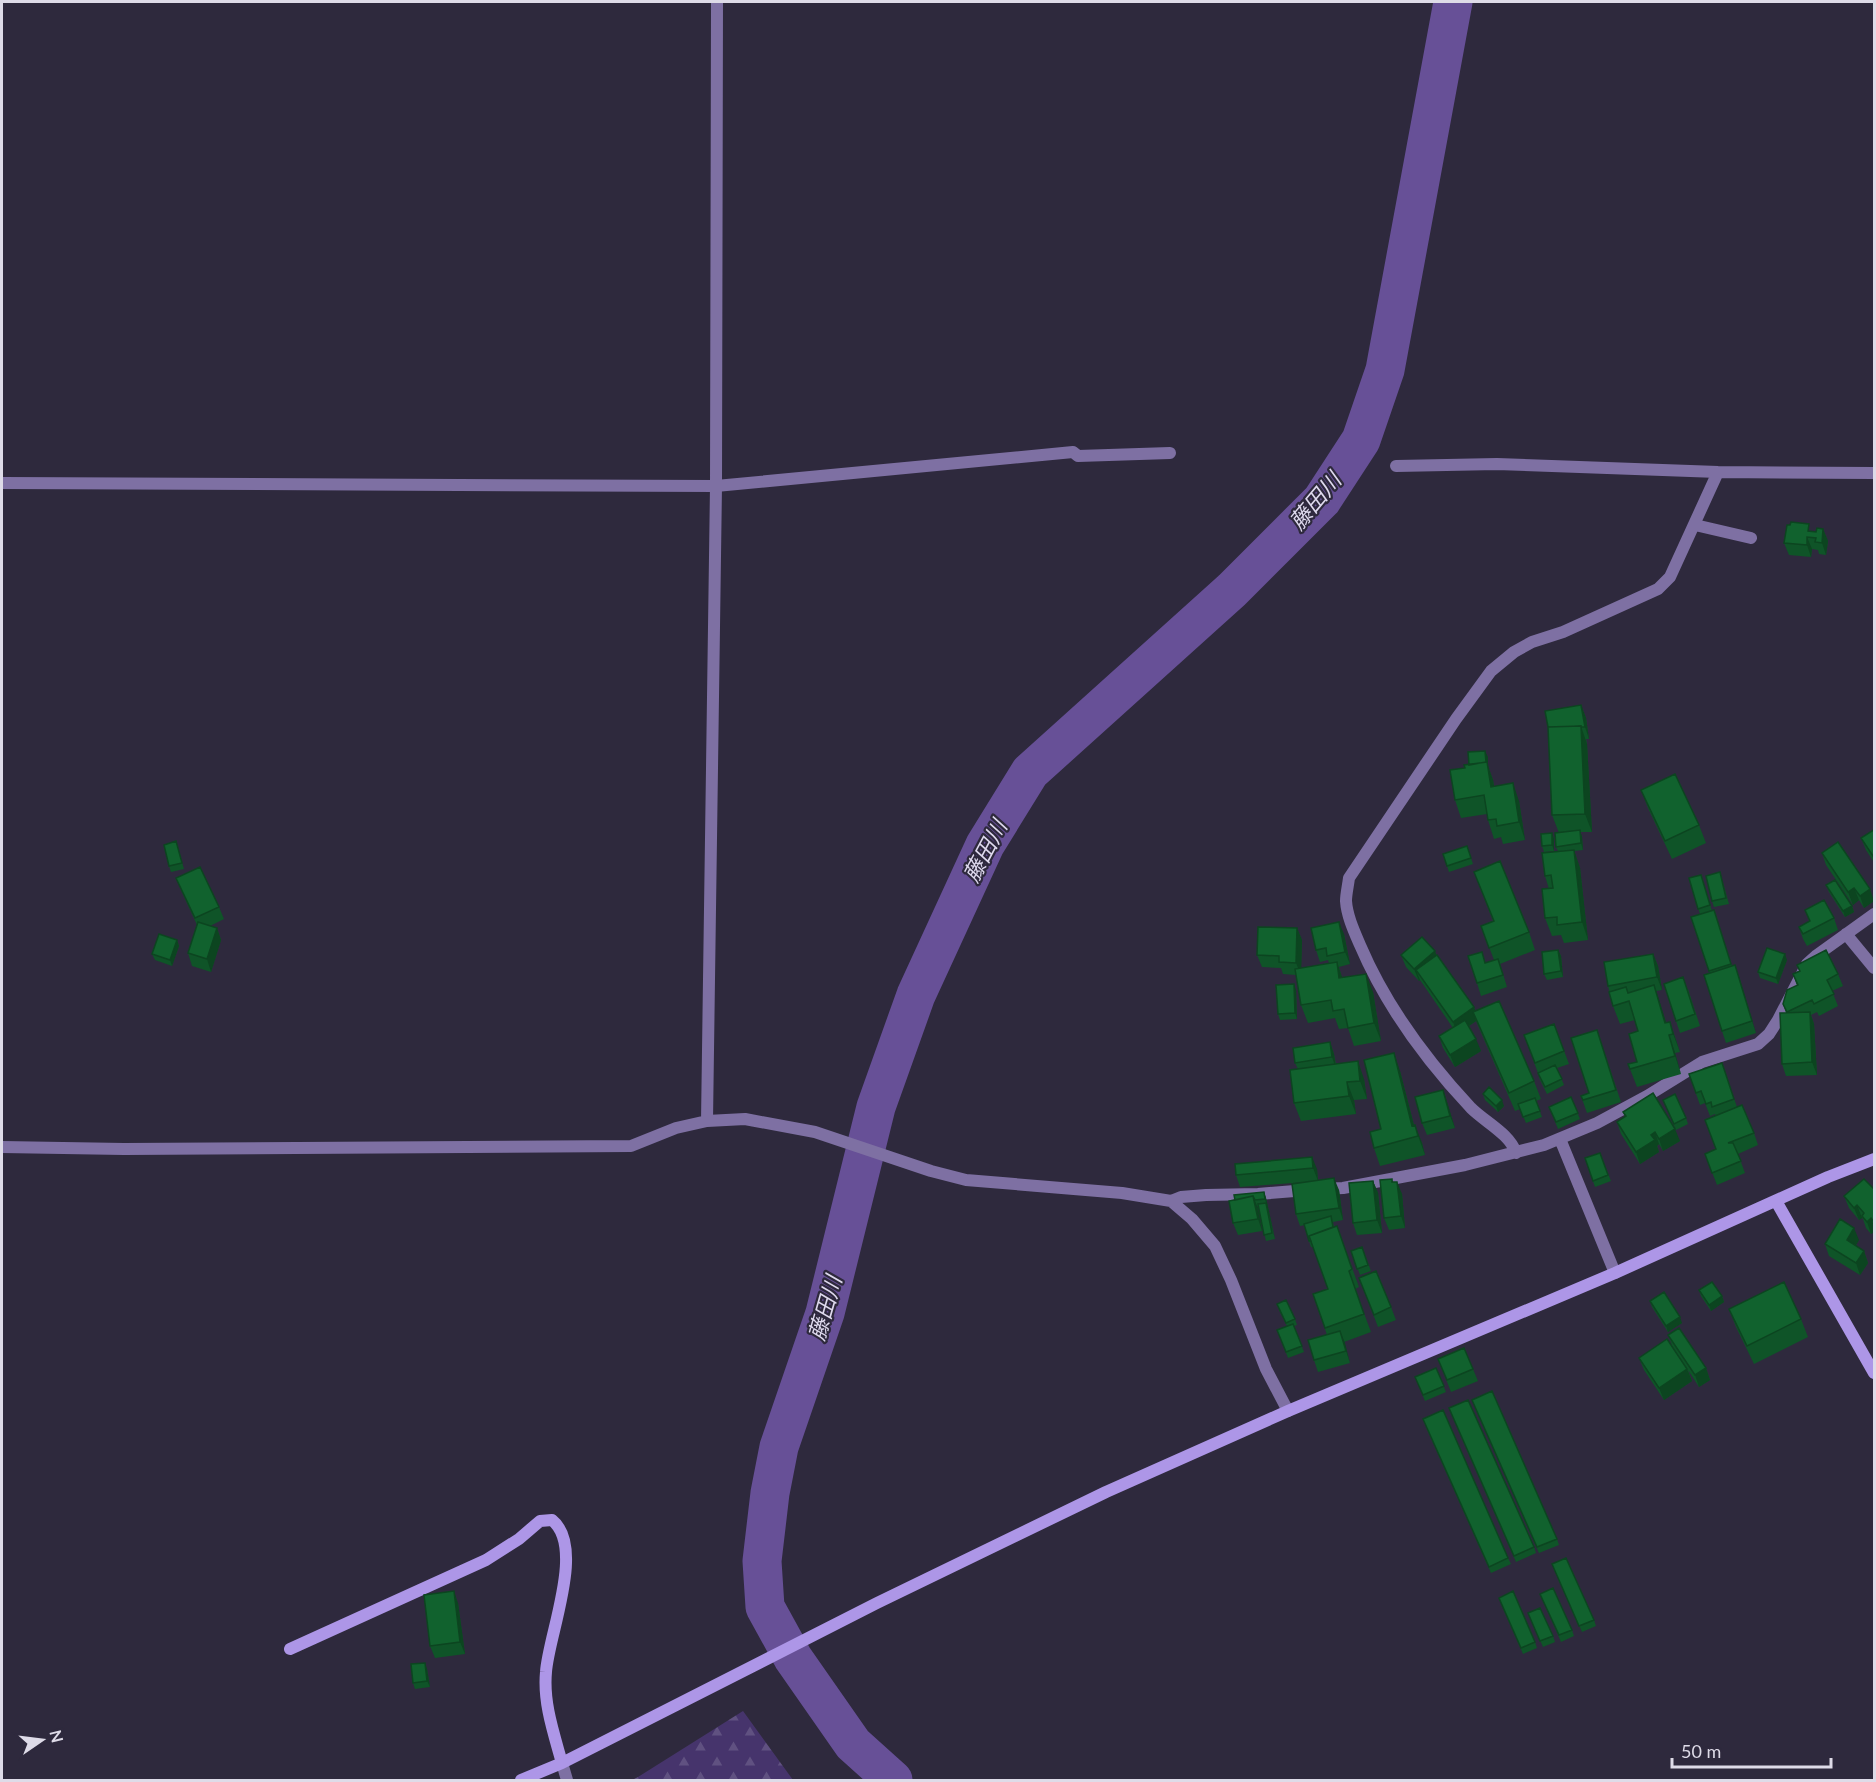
<svg xmlns="http://www.w3.org/2000/svg" width="1876" height="1782" viewBox="0 0 1876 1782" font-family="Lato,'Noto Sans JP',sans-serif">
<style>
.forest{fill:url(#forest-firs)}
.lines{fill:none;stroke-linecap:round;stroke-linejoin:round}
.river{stroke:#675097;stroke-width:39}
.street{stroke:#7e70a3;stroke-width:12}
.secondary{stroke:#ad96e7;stroke-width:12}
.wall{fill:#0f5428}
.shaded-wall{fill:#0c4520}
.building{fill:#11622e;stroke:#0c4520;stroke-width:1.5}
.labels{text-anchor:middle;stroke-width:4.5;stroke-linejoin:round;paint-order:stroke}
.water-label{font-size:22px;font-style:italic;fill:#dfdaee;stroke:#2e293d}
</style>
<defs>
<pattern id="forest-firs" width="22" height="20" patternUnits="userSpaceOnUse" patternTransform="scale(1.5)"><rect width="22" height="20" fill="#46346c"/><path d="M5 1l3.5 6h-7zM16 11l3.5 6h-7z" fill="#605181"/></pattern>
</defs>
<rect width="100%" height="100%" fill="#2e293d"/>
<!-- forest -->
<path class="forest" d="M743,1711L793,1780H632L638,1777Z"/>
<g class="lines">
<!-- river -->
<path class="river" d="M893,1780L853,1744L793,1658L765,1607L762,1561L770,1493L779,1447L825,1313L876,1107L916,995L985,845L1030,772L1232,590L1322,500L1361,440L1385,370L1453,2"/>
<!-- street -->
<path class="street" d="M1396,466L1497,464L1718,472L1874,473
M2,483L716,486L1073,452L1078,456L1170,453
M1695,525L1751,538
M1846,934L1874,968
M707,1121L716,486L717,2
M1560,1139L1615,1273
M2,1147L124,1149L631,1146L676,1128L707,1121L745,1119L815,1132L931,1171L966,1180L1122,1193L1171,1201L1181,1197L1206,1195L1258,1194L1307,1190
M1516,1153C1510,1134 1485,1122 1471,1108C1426,1060 1386,1006 1360,945C1354,931 1347,916 1346,901C1346,894 1348,886 1349,878L1456,719L1491,671L1514,652L1532,642L1563,632L1658,589L1670,577L1718,472
M1324,1189L1343,1188L1465,1165L1544,1145L1597,1123L1647,1096L1702,1062L1758,1044L1769,1034L1778,1020L1807,964L1817,955L1874,914
M1171,1201L1192,1219L1215,1246L1231,1280L1266,1369L1288,1411
M562,1763L567,1780"/>
<!-- secondary -->
<path class="secondary" d="M1776,1201L1874,1373
M290,1649L486,1560L519,1539L540,1521L552,1520C586,1547 548,1636 546,1672C543,1703 554,1734 562,1763
M521,1780L562,1763L877,1603L1106,1492L1288,1411L1615,1273L1828,1177L1874,1159"/>
</g>
<!-- wall -->
<path class="wall" d="M1823,529L1828,541L1826,555L1819,554L1818,550L1812,549L1811,557L1789,555L1784,543L1812,532H1816Z
M1581,705L1586,718L1589,739H1586L1587,744L1592,832H1580L1582,837L1583,850L1574,851L1580,868L1588,940L1564,943L1561,935L1552,936L1545,918L1549,889L1545,876L1558,851L1556,847L1559,833L1552,815Z
M1488,757V766L1493,780L1494,786L1519,801L1525,840L1503,844L1501,837L1494,839L1488,820L1487,814L1461,818L1455,800L1465,768L1469,765Z
M1641,790L1699,825L1706,843L1672,859L1648,808Z
M1875,829V864L1866,850L1861,838Z
M1552,833L1554,839V851L1544,852L1542,846Z
M176,841L184,869L171,872L169,866Z
M1467,846L1473,864L1449,872L1447,866Z
M1822,853L1874,901L1864,908L1859,900L1853,905L1826,865Z
M1474,872L1529,932L1535,950L1500,964L1507,987L1481,996L1477,983L1485,963L1494,960L1481,926L1493,921Z
M1720,872L1729,904L1714,907L1712,901Z
M176,878L219,907L224,919L210,926L217,928L221,940L211,972L192,966L188,953L197,925L181,890Z
M1689,878L1703,881L1712,911L1714,910L1732,966L1739,977L1756,1033L1726,1043L1722,1031L1710,973L1691,917L1700,914Z
M1826,885L1852,906L1854,912L1845,917L1829,892Z
M1805,910L1834,918L1838,930L1807,946L1803,939L1799,927L1809,921Z
M1297,928L1302,940L1301,968L1329,963L1328,960L1320,962L1316,950L1344,934L1350,964L1339,967L1342,978L1373,992L1381,1041L1354,1046L1348,1028L1339,1029L1335,1018L1308,1023L1301,1005L1296,975L1283,974L1281,968L1262,967L1257,955Z
M177,940L179,946L172,966L155,960L152,954Z
M1558,950L1561,956L1563,977L1547,980L1544,974Z
M1435,951L1436,956L1474,1007L1475,1011L1534,1081L1541,1099L1536,1101L1542,1117L1526,1123L1520,1109L1515,1111L1476,1021L1469,1026L1481,1051L1455,1067L1443,1048L1439,1036L1453,1028L1420,980L1419,981L1406,967L1401,955Z
M1653,954L1658,966L1662,990L1656,991L1666,1023L1670,1022L1680,1052L1675,1053L1681,1074L1637,1087L1628,1064L1637,1062L1638,1031L1635,1020L1620,1024L1613,1006L1608,986Z
M1787,960L1778,984L1760,978L1758,972Z
M1797,965L1838,974L1843,986L1832,991L1838,1006L1819,1016L1817,1012L1811,1015L1814,1024L1817,1075L1786,1076L1782,1064L1786,1013L1783,1004L1797,986L1793,974L1799,971Z
M1688,989L1700,1026L1680,1033L1676,1021Z
M1296,990L1297,1019L1280,1020L1278,1014Z
M1554,1024L1569,1064L1557,1068L1564,1085L1547,1094L1540,1080L1538,1073L1524,1035Z
M1330,1042L1334,1054L1336,1064L1364,1079L1367,1099L1354,1100L1356,1114L1301,1121L1294,1103L1298,1069L1295,1063Z
M1601,1042L1621,1102L1587,1113L1581,1096L1589,1093Z
M1722,1063L1737,1107L1754,1133L1758,1145L1738,1154L1745,1173L1717,1185L1705,1154L1716,1149V1116L1715,1114L1710,1116L1705,1103L1700,1105L1689,1074Z
M1400,1071L1414,1125L1422,1143L1425,1155L1380,1166L1374,1148L1381,1129Z
M1443,1090L1455,1128L1427,1135L1422,1123Z
M1483,1094L1504,1106L1498,1112L1485,1100Z
M1571,1097L1580,1119L1558,1129L1549,1107Z
M1663,1100L1686,1118L1688,1124L1676,1130Z
M1623,1112L1680,1141L1663,1151L1659,1144L1657,1146L1659,1152L1640,1164L1621,1134L1617,1122L1625,1117Z
M1600,1153L1611,1181L1595,1187L1585,1158Z
M1235,1164L1317,1169L1318,1180L1339,1190L1343,1220L1333,1222L1334,1227L1337,1226L1359,1287L1355,1289L1371,1332L1344,1342L1350,1363L1318,1372L1314,1360L1327,1335L1313,1294L1328,1289L1313,1247H1311L1309,1241L1305,1225L1300,1226L1296,1214L1306,1182L1240,1187L1236,1175Z
M1392,1179L1393,1182L1402,1194L1405,1228L1389,1230L1384,1218Z
M1373,1181L1378,1193L1382,1233L1357,1235L1353,1223Z
M1875,1190V1231L1871,1234L1866,1228L1863,1219L1862,1218L1859,1220L1849,1208L1844,1196Z
M1264,1192L1266,1198L1275,1239L1266,1241L1258,1206H1257L1262,1231L1238,1235L1233,1223L1229,1201Z
M1859,1240L1856,1245L1864,1251L1868,1263L1860,1275L1829,1256L1825,1244Z
M1362,1247L1371,1271L1360,1275L1351,1251Z
M1359,1278L1391,1307L1396,1320L1378,1327Z
M1699,1290L1722,1296L1724,1302L1711,1311L1701,1296Z
M1650,1301L1682,1323L1668,1332L1652,1307Z
M1729,1309L1801,1319L1808,1337L1754,1364L1736,1327Z
M1279,1310L1295,1319L1297,1325L1294,1326L1304,1352L1288,1358L1277,1330L1287,1326Z
M1668,1335L1706,1368L1710,1380L1699,1387L1688,1370L1692,1381L1664,1400L1644,1370L1639,1358L1672,1345Z
M1438,1359L1473,1369L1478,1381L1451,1392Z
M1436,1368L1446,1392L1425,1401L1415,1377Z
M1474,1406L1557,1539L1559,1545L1539,1553Z
M1451,1414L1534,1547L1536,1553L1516,1562Z
M1425,1425L1508,1558L1511,1564L1491,1573Z
M1552,1564L1594,1620L1596,1626L1582,1632Z
M1543,1600L1572,1630L1574,1636L1561,1642Z
M458,1603L465,1654L435,1658L430,1646Z
M1501,1604L1535,1642L1537,1648L1523,1654Z
M1528,1613L1553,1636L1555,1642L1543,1647Z
M427,1669L430,1687L415,1689L413,1683Z"/>
<!-- shaded-wall -->
<path class="shaded-wall" d="M1823,529L1828,541L1826,555L1822,543Z
M1807,537L1812,549L1811,557L1807,545Z
M1581,705L1586,718L1589,739L1585,727Z
M1581,726L1587,744L1592,832L1585,814Z
M1485,751L1488,757V766L1493,780L1497,805L1487,773Z
M1513,783L1519,801L1525,840L1519,822Z
M1580,830L1582,837L1583,850L1581,843Z
M1552,833L1554,839V851L1552,845Z
M1574,850L1580,868L1588,940L1582,922Z
M1854,888L1859,900L1853,905L1848,892Z
M1870,889L1874,901L1864,908L1860,896Z
M1852,906L1854,912L1845,917L1843,911Z
M1339,922L1344,934L1350,964L1345,952Z
M217,928L221,940L211,972L207,959Z
M1297,928L1302,940L1301,975L1296,963Z
M177,940L179,946L172,966L170,960Z
M1558,950L1561,956L1563,977L1561,971Z
M1435,951L1439,963L1416,970L1420,980L1419,981L1414,969Z
M1653,954L1658,966L1662,990L1657,977Z
M1785,954L1787,960L1778,984L1776,978Z
M1337,962L1343,980L1339,978Z
M1735,965L1739,977L1756,1033L1752,1021Z
M1366,974L1373,992L1381,1041L1374,1023Z
M1294,984L1296,990L1297,1019L1295,1013Z
M1654,985L1660,1003L1670,1035L1665,1023Z
M1474,1007L1478,1019L1473,1012L1476,1021L1457,1034L1453,1022Z
M1810,1012L1814,1024L1817,1075L1812,1062Z
M1670,1022L1680,1052L1673,1034Z
M1669,1035L1675,1053L1681,1074L1675,1056Z
M1476,1039L1481,1051L1455,1067L1450,1055Z
M1330,1042L1334,1054L1336,1069L1332,1057Z
M1394,1053L1400,1071L1417,1137L1412,1126Z
M1358,1061L1364,1079L1367,1099L1360,1081Z
M1347,1082L1354,1100L1356,1114L1349,1096Z
M1443,1090L1447,1102L1455,1128L1450,1116Z
M1502,1100L1504,1106L1498,1112L1496,1106Z
M1415,1125L1422,1143L1425,1155L1418,1136Z
M1675,1129L1680,1141L1663,1151L1659,1139Z
M1655,1132L1659,1144L1657,1146L1659,1152L1640,1164L1636,1152L1651,1135Z
M1312,1157L1317,1169L1318,1181L1313,1168Z
M1334,1178L1339,1190L1343,1220L1339,1208Z
M1373,1181L1378,1193L1382,1233L1377,1220Z
M1397,1182L1402,1194L1405,1228L1401,1216Z
M1264,1192L1266,1198L1275,1239L1265,1199Z
M1253,1196L1258,1208L1262,1231L1258,1219Z
M1857,1205L1862,1218L1859,1220L1854,1208Z
M1871,1218L1875,1229V1231L1871,1234L1867,1222Z
M1854,1228L1859,1240L1852,1252L1847,1240Z
M1864,1251L1868,1263L1860,1275L1856,1263Z
M1722,1296L1724,1302L1711,1311L1709,1305Z
M1680,1317L1682,1323L1668,1332L1666,1326Z
M1340,1331L1345,1343L1350,1363L1346,1351Z
M1706,1368L1710,1380L1699,1387L1695,1375Z
M1687,1369L1692,1381L1664,1400L1659,1388Z
M454,1591L458,1603L465,1654L460,1642Z
M425,1663L427,1669L430,1687L427,1681Z"/>
<!-- building -->
<path class="building" d="M1791,522L1809,524L1808,531L1816,532L1817,528L1823,529L1822,543L1815,542L1816,538L1807,537V545L1784,543L1787,525H1790Z
M1581,705L1585,727H1581V726L1548,727L1545,711Z
M1581,726L1585,814L1552,815L1548,727Z
M1485,751L1486,762L1469,765L1468,752Z
M1487,762L1491,787L1513,783L1519,822L1497,826L1496,819L1488,820L1484,795L1455,800L1450,770L1465,768L1464,765Z
M1675,774L1699,825L1665,841L1641,790Z
M1875,829V859L1861,838Z
M1580,830L1581,843L1556,847L1555,833Z
M1552,833V845L1542,846L1541,834Z
M176,841L182,863L169,866L164,845Z
M1838,842L1870,889L1860,896L1854,888L1848,892L1822,853Z
M1467,846L1471,858L1447,866L1443,854Z
M1574,850L1582,922L1557,925V917L1545,918L1542,889L1553,888L1551,875L1545,876L1542,853Z
M1500,861L1529,932L1489,948L1481,926L1494,921L1474,872Z
M200,867L219,907L195,918L176,878Z
M1720,872L1726,898L1712,901L1706,876Z
M1701,875L1710,905L1698,909L1689,878Z
M1835,880L1852,906L1843,911L1826,885Z
M1824,900L1834,918L1803,934L1799,927L1810,921L1805,910Z
M1714,910L1731,964L1709,971L1691,917Z
M198,922L217,928L207,959L188,953Z
M1339,922L1345,952L1327,956L1326,948L1316,950L1311,928Z
M1258,927L1297,928L1296,963L1279,962V956L1257,955Z
M159,934L177,940L170,960L152,954Z
M1422,937L1435,951L1414,969L1401,955Z
M1767,948L1785,954L1776,978L1758,972Z
M1558,950L1561,971L1544,974L1542,952Z
M1826,950L1838,974L1827,980L1834,994L1814,1004L1812,1000L1787,1012L1783,1004L1787,990L1798,985L1793,974L1800,971L1797,965Z
M1482,952L1485,963L1498,959L1503,975L1477,983L1468,956Z
M1653,954L1657,977L1608,986L1604,962Z
M1437,955L1474,1007L1453,1022L1416,970Z
M1337,962L1339,978L1366,974L1374,1023L1348,1028L1344,1009L1333,1011L1331,1000L1301,1005L1295,969Z
M1735,965L1752,1021L1722,1031L1704,975Z
M1683,977L1695,1014L1676,1021L1664,984Z
M1294,984L1295,1013L1278,1014L1276,985Z
M1654,985L1665,1023L1670,1022L1673,1034L1669,1035L1675,1056L1630,1069L1628,1064L1637,1062L1629,1034L1638,1031L1629,1001L1613,1006L1609,992L1626,987L1628,993Z
M1499,1001L1534,1081L1509,1093L1473,1012Z
M1810,1012L1812,1062L1782,1064L1780,1013Z
M1465,1020L1476,1039L1450,1055L1439,1036Z
M1554,1024L1564,1051L1535,1063L1524,1035Z
M1597,1030L1616,1090L1583,1100L1581,1096L1589,1093L1571,1038Z
M1330,1042L1332,1057L1295,1063L1293,1048Z
M1394,1053L1412,1126L1415,1125L1418,1136L1374,1148L1370,1132L1381,1129L1364,1060Z
M1358,1061L1360,1081L1347,1082L1349,1096L1294,1103L1290,1070Z
M1722,1063L1734,1099L1712,1107L1711,1102L1706,1104L1701,1091L1696,1093L1689,1074Z
M1555,1065L1562,1079L1545,1087L1538,1073Z
M1489,1087L1502,1100L1496,1106L1483,1094Z
M1443,1090L1450,1116L1422,1123L1415,1097Z
M1653,1093L1675,1129L1659,1139L1655,1132L1651,1135L1655,1140L1636,1152L1617,1122L1626,1116L1623,1112Z
M1675,1094L1686,1118L1674,1124L1663,1100Z
M1571,1097L1578,1113L1556,1122L1549,1107Z
M1535,1098L1540,1111L1523,1117L1518,1104Z
M1742,1105L1754,1133L1728,1143H1733L1741,1161L1712,1173L1705,1154L1716,1149L1705,1120Z
M1600,1153L1608,1175L1593,1181L1585,1158Z
M1312,1157L1313,1168L1236,1175L1235,1164Z
M1334,1178L1339,1208L1296,1214L1292,1184Z
M1392,1179V1182H1397L1401,1216L1384,1218L1380,1180Z
M1864,1179L1875,1190V1223L1871,1218L1867,1222L1862,1216L1864,1213L1857,1205L1854,1208L1844,1196Z
M1373,1181L1377,1220L1353,1223L1349,1183Z
M1264,1192L1265,1199L1255,1200L1253,1196L1235,1200L1234,1195Z
M1253,1196L1258,1219L1233,1223L1229,1201Z
M1266,1203L1272,1233L1264,1235L1258,1204Z
M1331,1216L1333,1227L1309,1236L1311,1241H1309L1304,1224Z
M1840,1219L1854,1228L1847,1240L1864,1251L1856,1263L1825,1244Z
M1337,1226L1352,1269L1349,1271L1364,1314L1325,1328L1313,1294L1328,1289L1309,1236Z
M1362,1247L1368,1265L1357,1269L1351,1251Z
M1376,1271L1391,1307L1374,1315L1359,1278Z
M1712,1282L1722,1296L1709,1305L1699,1290Z
M1784,1282L1801,1319L1747,1346L1729,1309Z
M1664,1292L1680,1317L1666,1326L1650,1301Z
M1286,1300L1295,1319L1286,1323L1277,1304Z
M1293,1324L1302,1346L1286,1352L1277,1330Z
M1679,1328L1706,1368L1695,1375L1668,1335Z
M1340,1331L1346,1351L1314,1360L1308,1340Z
M1667,1339L1687,1369L1659,1388L1639,1358Z
M1464,1348L1473,1369L1447,1380L1438,1359Z
M1436,1368L1444,1386L1423,1395L1415,1377Z
M1492,1391L1557,1539L1537,1547L1472,1400Z
M1468,1400L1534,1547L1514,1556L1449,1408Z
M1443,1410L1508,1558L1489,1567L1423,1419Z
M1566,1558L1594,1620L1579,1626L1552,1564Z
M1553,1588L1572,1630L1559,1635L1540,1594Z
M454,1591L460,1642L430,1646L424,1595Z
M1513,1591L1535,1642L1521,1648L1499,1598Z
M1540,1608L1553,1636L1540,1641L1528,1613Z
M425,1663L427,1681L413,1683L411,1664Z"/>
<g class="labels">
<!-- water labels -->
<g class="water-label">
<text transform="translate(1315 501) rotate(-50)" y="8">藤田川</text>
<text transform="translate(985 851) rotate(-62)" y="8">藤田川</text>
<text transform="translate(825 1308) rotate(-74)" y="8">藤田川</text>
</g>
</g>
<!-- border -->
<rect width="1876" height="1782" fill="none" stroke="#dedbe8" stroke-width="6"/>
<!-- north arrow -->
<g transform="translate(42 1740) rotate(76)" stroke="#2e293d" stroke-width="4.5" paint-order="stroke">
<path d="M0-4.5L10 22L0 15L-10 22Z" fill="#dedbe8"/>
<text y="-9" font-size="16" font-weight="bold" text-anchor="middle" fill="#dedbe8">N</text>
</g>
<!-- scale -->
<path d="M1672 1758v9h159v-9" fill="none" stroke="#dedbe8" stroke-width="3"/>
<text x="1681" y="1758" font-size="18" fill="#dedbe8" stroke="#2e293d" stroke-width="4.5" paint-order="stroke">50 m</text>
</svg>
